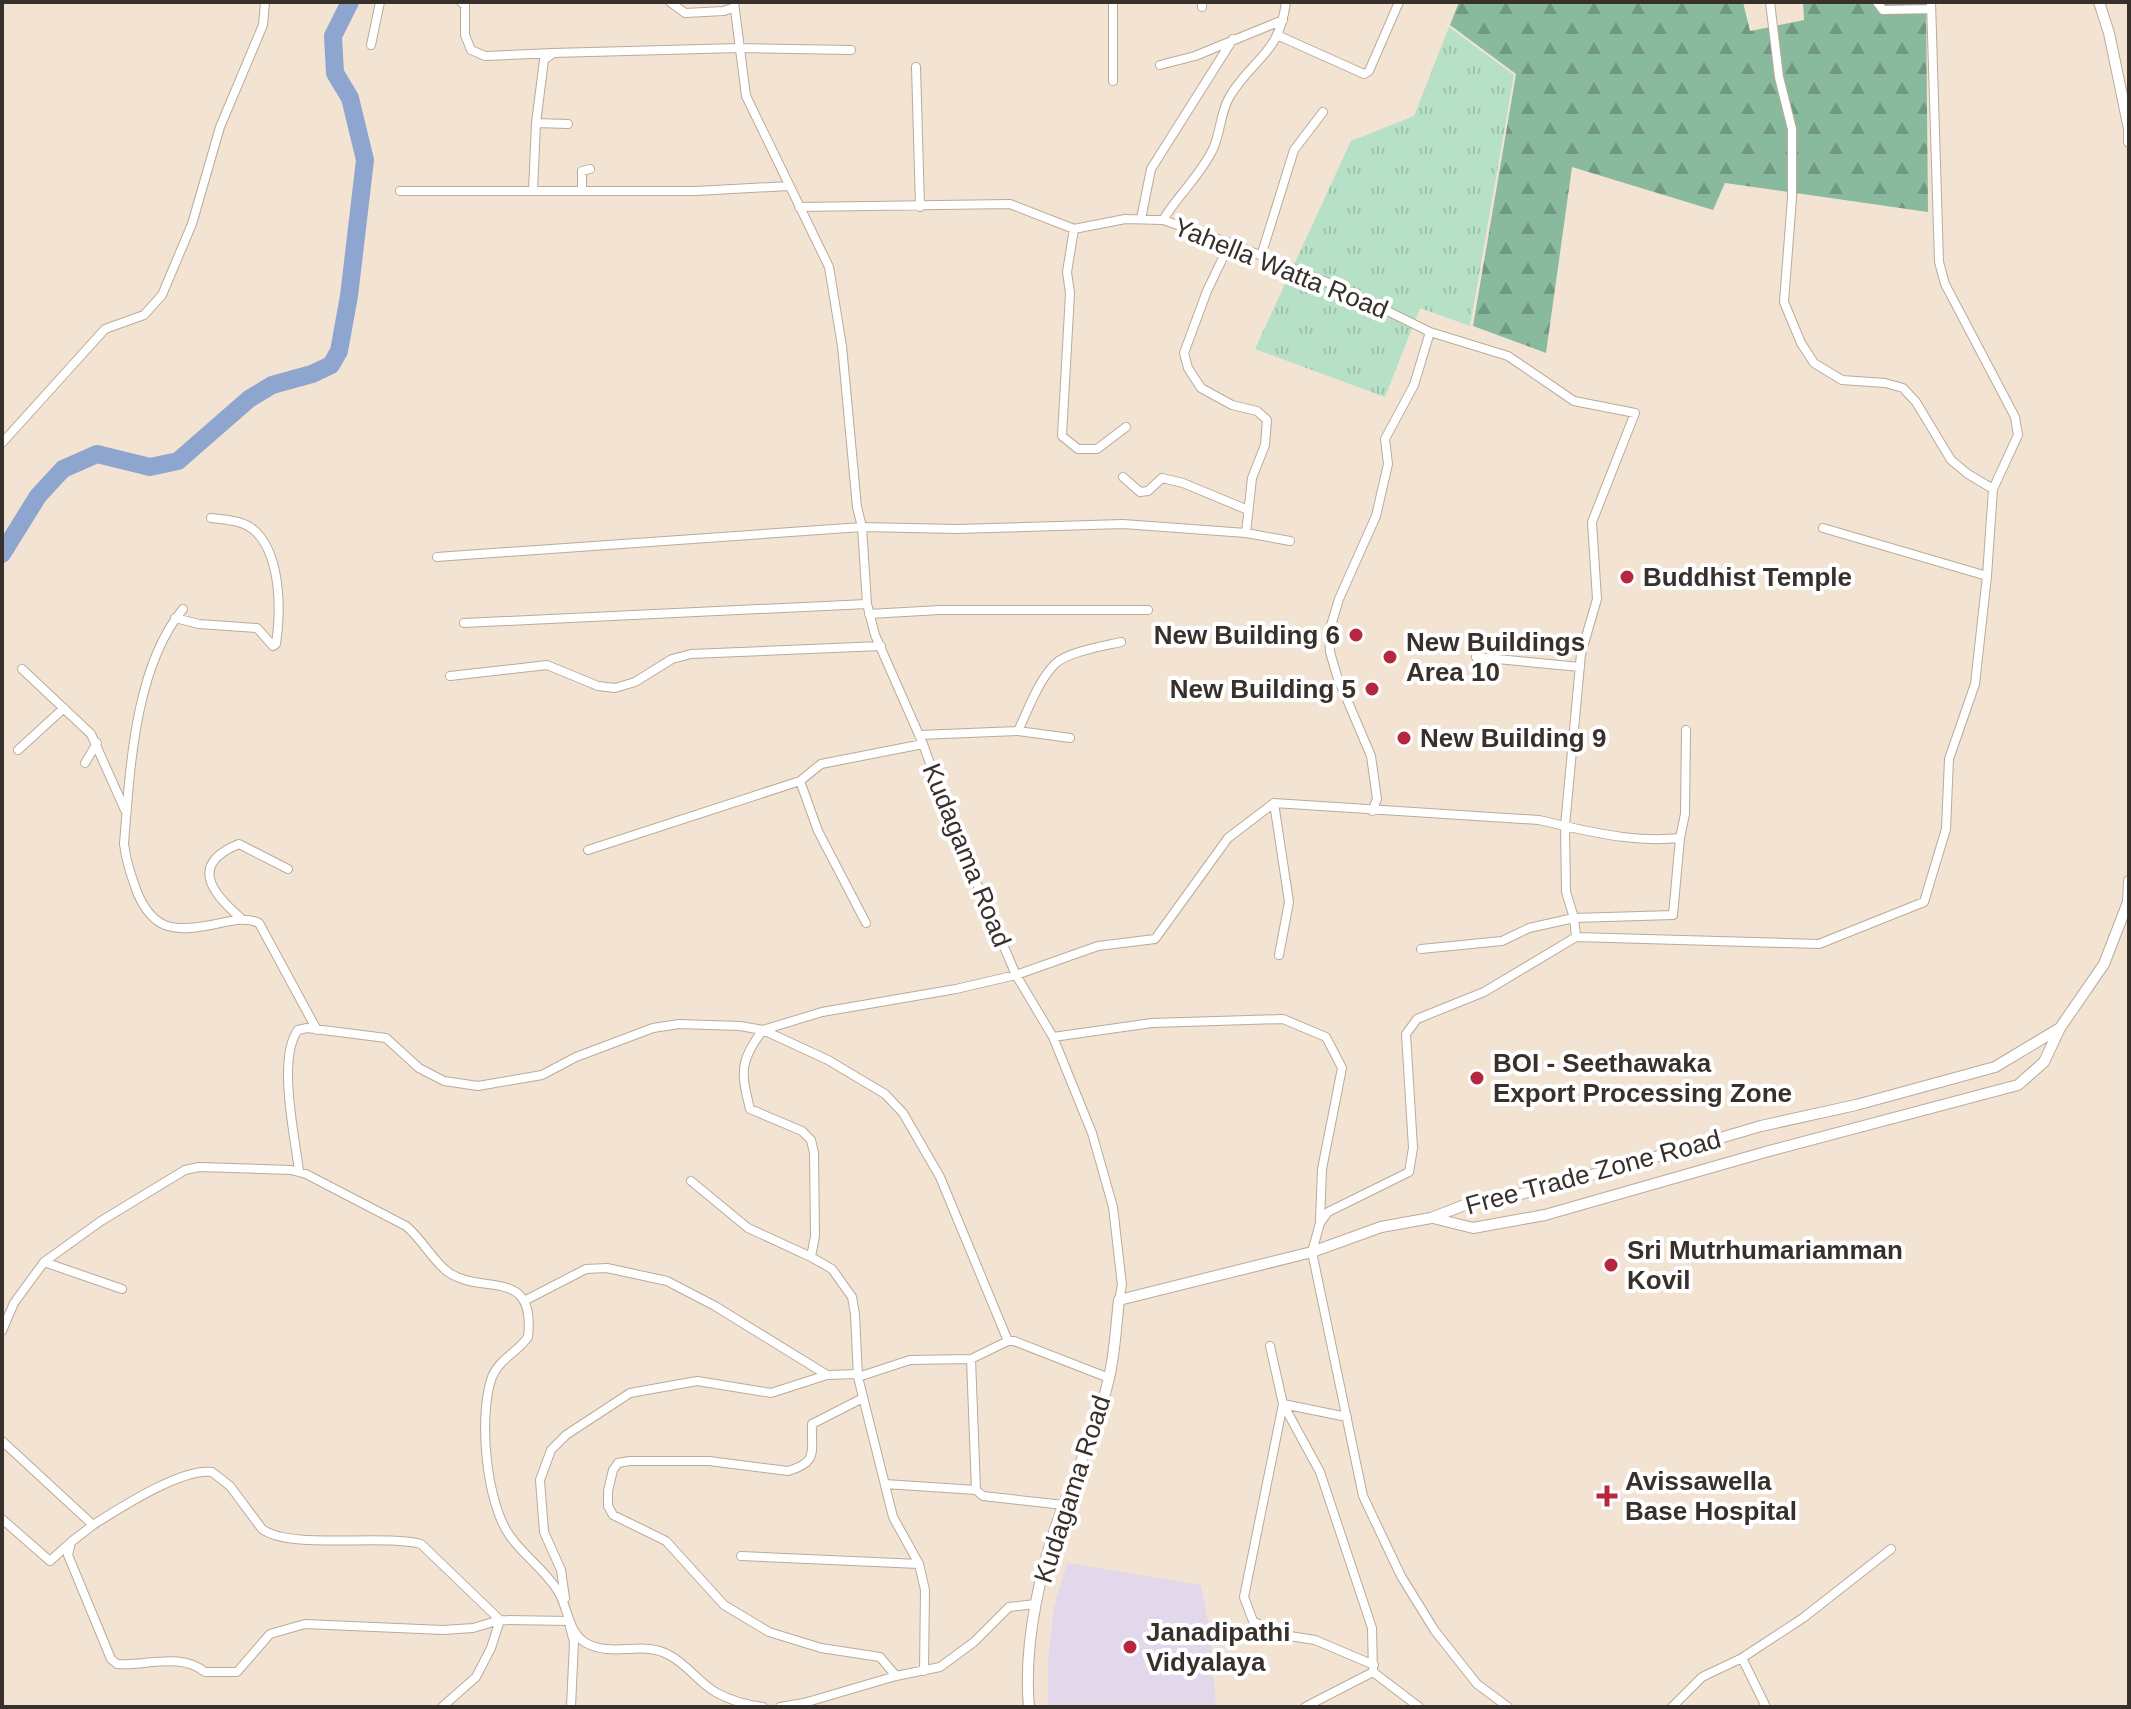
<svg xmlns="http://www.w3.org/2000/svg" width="2131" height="1709" viewBox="0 0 2131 1709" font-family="Arial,sans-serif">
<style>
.education{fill:#e3d7eb}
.grass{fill:url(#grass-tufts)}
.forest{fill:url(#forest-firs)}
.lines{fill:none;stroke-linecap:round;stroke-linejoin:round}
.river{stroke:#8ea5cf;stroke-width:18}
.minor-casing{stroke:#baab9b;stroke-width:10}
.tertiary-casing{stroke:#baab9b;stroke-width:12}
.minor{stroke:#fff;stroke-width:8}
.tertiary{stroke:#fff;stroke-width:10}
.poi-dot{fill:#b7263f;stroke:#fff;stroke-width:3}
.labels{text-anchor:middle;stroke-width:8;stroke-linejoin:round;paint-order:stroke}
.street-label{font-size:26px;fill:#38312b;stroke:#fff}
.poi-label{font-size:26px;font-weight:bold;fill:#38312b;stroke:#fff;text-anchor:start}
</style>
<defs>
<pattern id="grass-tufts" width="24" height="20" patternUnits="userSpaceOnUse" patternTransform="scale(2)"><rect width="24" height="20" fill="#b6e1c7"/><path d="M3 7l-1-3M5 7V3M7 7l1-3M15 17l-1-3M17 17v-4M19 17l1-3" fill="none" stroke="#9dc2ab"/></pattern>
<pattern id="forest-firs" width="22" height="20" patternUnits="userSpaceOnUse" patternTransform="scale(2)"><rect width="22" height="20" fill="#89ba9e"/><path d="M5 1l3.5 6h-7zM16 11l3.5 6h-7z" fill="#719881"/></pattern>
</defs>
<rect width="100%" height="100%" fill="#f3e3d2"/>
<!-- education -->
<path class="education" d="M1067,1563L1201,1585L1210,1633L1216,1707H1048V1661L1054,1607Z"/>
<!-- grass -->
<path class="grass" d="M1449,27L1514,75L1470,326L1420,308L1385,397L1255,349L1351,141L1414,116Z"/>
<!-- forest -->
<path class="forest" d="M1459,2H1743L1750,31L1804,20L1803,2H1926L1928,212L1725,183L1713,210L1572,167L1546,353L1473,326L1516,74L1450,25Z"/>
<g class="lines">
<!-- river -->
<path class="river" d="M2,554L38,496L63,469L97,454L150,467L178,461L249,399L272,385L312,374L331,365L339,351L349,296L365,160L350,98L335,73L333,36L350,2"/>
<!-- minor casing -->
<g class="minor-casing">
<path id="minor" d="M461,2L465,5V35L471,50L485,56L552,53
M670,2L685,13L724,11L734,7
M734,2L746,96L829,267L842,346L857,507L862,527L867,604L875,635L923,744L953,828L1016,975L1053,1037L1092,1133L1113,1207L1122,1285L1119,1300
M1113,2V81
M1770,2L1779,77L1792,129V198L1784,302L1801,343L1814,363L1842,380L1885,383L1903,388L1916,402L1951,460L1968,474L1993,489
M1877,2L1883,10L1931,9
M1202,7V2
M1277,35L1364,74L1369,71L1399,2
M371,45L380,2
M1160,65L1195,56L1283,20
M916,67L920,207
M536,123L568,124
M400,191H696L789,186
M533,191L536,123L544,60L553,53L739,48L851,50
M582,191V171L590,169
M799,207L1010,204L1074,229L1125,219L1163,220L1230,243L1341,288L1430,332
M1141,219L1151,169L1233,39
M1163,220C1178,195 1200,176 1213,149C1221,132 1220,112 1230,96C1254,57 1279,55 1286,2
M1074,229L1067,272L1070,293L1062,436L1078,449H1097L1126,427
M1230,243L1207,291L1184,353L1188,368L1201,388L1232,405L1257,411L1267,420L1265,445L1252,478L1246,533
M1261,256L1294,150L1323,112
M2,443L105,329L144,315L162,295L192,224L220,127L263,25L265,2
M1123,477L1140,492L1148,491L1162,478L1183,483L1248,510
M1823,528L1987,576
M437,557L862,527L957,529L1123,524L1246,533L1290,541
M183,609C134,668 130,771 124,844C126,861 131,875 137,892C153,930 173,932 211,925C228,922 244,916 259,923L317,1030
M869,614L940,610H1148
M175,618L199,624L257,628L273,646L276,644C281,612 281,560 258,534C246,520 227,520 211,518
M464,623L867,604
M1476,657L1580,667
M22,669L91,734L125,810
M450,676L547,665L598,686L615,688L635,682L672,659L691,654L881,646
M1018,731L1070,738
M919,735L1018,731C1028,710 1038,681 1055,664C1067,652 1104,646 1121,642
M18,750L64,708
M85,763L97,743
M800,781L818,831L866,923
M1274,803L1289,902L1279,955
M1372,811L1377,799L1371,756L1337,676L1330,652L1329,632L1339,599L1376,516L1388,464L1385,439L1414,385L1430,332L1508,356L1574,401L1635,413L1592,522L1597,599L1581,654L1565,826C1604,835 1640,842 1680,838L1685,814L1686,730
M588,850L800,781L821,764L923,744
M242,919C211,893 189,864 239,844L288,869
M1421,949L1502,941L1529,928L1574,918L1673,915L1680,838
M1053,1037L1152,1023L1283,1019L1326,1037L1342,1068L1322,1169L1320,1221
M299,1171C295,1137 277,1058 298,1030L307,1028L386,1038L419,1068L444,1081L478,1086L542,1075L576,1057L653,1028L679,1024L740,1026L763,1030C739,1061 741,1073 750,1109L802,1131L811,1140L814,1153L815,1236L811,1257L832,1269L852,1297L855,1314L858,1377L893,1517L919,1564L925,1590L924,1671
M691,1181L748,1228L811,1257
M44,1262L122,1289
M524,1301L586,1269L607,1268L667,1281L715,1306L827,1375
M2,1331L14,1303L44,1262L101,1221L185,1170L199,1167L291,1170L306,1174L406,1226C422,1239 432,1260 448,1272C482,1296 536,1266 528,1337C518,1352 499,1359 492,1377C478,1416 486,1503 510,1536C524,1556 545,1570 558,1591C568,1607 568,1633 586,1643C613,1658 644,1640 669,1655C687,1664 699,1683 717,1693C730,1700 747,1705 763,1707
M1008,1341L940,1177L903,1113L885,1094L828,1060L763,1030L822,1012L956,989L1016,975L1098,946L1155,939L1228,838L1274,803L1539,820L1565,826L1566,892L1574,918L1576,937
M1270,1346L1283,1404L1320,1472L1372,1628L1373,1672
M971,1359L1008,1341H1014L1109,1378
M858,1377L910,1360L971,1359L976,1490L983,1496L1064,1505
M863,1398L812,1424C811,1452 819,1462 788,1471L709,1461H629L618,1463L613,1470L608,1491V1506L613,1515L666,1541L724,1605L769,1632L821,1648L880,1657L896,1676
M1347,1417L1283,1404L1244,1597L1253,1621L1277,1634L1315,1640L1374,1665
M2,1441L93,1525C120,1508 181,1468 212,1472L230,1486L262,1529C290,1550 381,1534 421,1544L500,1620L569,1621
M885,1484L976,1490
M2,1519L50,1561L70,1543
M93,1525L71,1542L68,1555L111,1659L117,1664C146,1666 181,1652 205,1672H237L270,1634L305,1624L443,1630L473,1628L500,1620
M741,1556L919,1564
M565,1598L561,1570L544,1532L540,1480L551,1450L566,1435L630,1393L697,1381L771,1393L827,1375L857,1374
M570,1627L574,1642L571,1707
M1742,1658L1766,1707
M442,1707L476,1677L491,1648L500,1620
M780,1707L804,1703L896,1676L940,1667L974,1642L1009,1607L1035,1604
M1305,1707L1373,1672L1419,1707
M1508,1707L1477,1684L1435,1631L1401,1576L1363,1496L1312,1252L1320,1223L1328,1212L1409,1172L1413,1148L1406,1034L1417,1019L1484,992L1576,937L1819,944L1924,902L1946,829L1949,759L1975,684L1987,576L1993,489L2018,435L2015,417L1945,284L1939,262L1931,2
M1672,1707L1702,1677L1742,1658L1803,1618L1891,1549"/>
</g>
<!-- tertiary casing -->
<g class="tertiary-casing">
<path id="tertiary" d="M2099,2L2109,33L2129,129V142
M1433,1218L1473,1228L1545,1215L1769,1151L2018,1085L2044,1062L2060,1028L2104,964L2128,902L2129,881
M1029,1707C1023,1643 1041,1564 1064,1504C1080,1463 1099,1421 1109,1378C1115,1353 1116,1325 1119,1300L1312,1252L1381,1227L1431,1218L1467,1204L1506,1198L1628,1165L1761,1126L1856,1105L1995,1067L2060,1028"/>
</g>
<!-- minor -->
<use href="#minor" class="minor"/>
<!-- tertiary -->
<use href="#tertiary" class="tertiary"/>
</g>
<!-- markers -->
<g class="poi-dot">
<circle cx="1627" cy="577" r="8"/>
<circle cx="1356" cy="635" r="8"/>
<circle cx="1390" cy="657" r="8"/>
<circle cx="1372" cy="689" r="8"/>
<circle cx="1404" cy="738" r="8"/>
<circle cx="1477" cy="1078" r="8"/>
<circle cx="1611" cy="1265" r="8"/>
<path d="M1603 1484h8v8h8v8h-8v8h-8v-8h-8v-8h8z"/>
<circle cx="1130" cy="1647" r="8"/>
</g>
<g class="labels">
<!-- street labels -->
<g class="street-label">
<text transform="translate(1281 268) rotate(22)" y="9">Yahella Watta Road</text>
<text transform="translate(967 855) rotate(68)" y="9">Kudagama Road</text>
<text transform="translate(1593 1172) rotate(-15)" y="9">Free Trade Zone Road</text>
<text transform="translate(1072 1489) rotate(-72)" y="9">Kudagama Road</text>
</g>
<!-- poi labels -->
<g class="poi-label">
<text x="1643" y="586">Buddhist Temple</text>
<text x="1340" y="644" text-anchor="end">New Building 6</text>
<text x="1406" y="651">New Buildings<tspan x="1406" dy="30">Area 10</tspan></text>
<text x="1356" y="698" text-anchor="end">New Building 5</text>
<text x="1420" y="747">New Building 9</text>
<text x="1493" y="1072">BOI - Seethawaka<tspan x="1493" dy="30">Export Processing Zone</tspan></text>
<text x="1627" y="1259">Sri Mutrhumariamman<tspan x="1627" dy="30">Kovil</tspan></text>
<text x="1625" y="1490">Avissawella<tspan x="1625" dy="30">Base Hospital</tspan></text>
<text x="1146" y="1641">Janadipathi<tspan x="1146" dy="30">Vidyalaya</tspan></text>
</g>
</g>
<!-- border -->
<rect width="2131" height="1709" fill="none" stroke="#38312b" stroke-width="8"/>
</svg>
